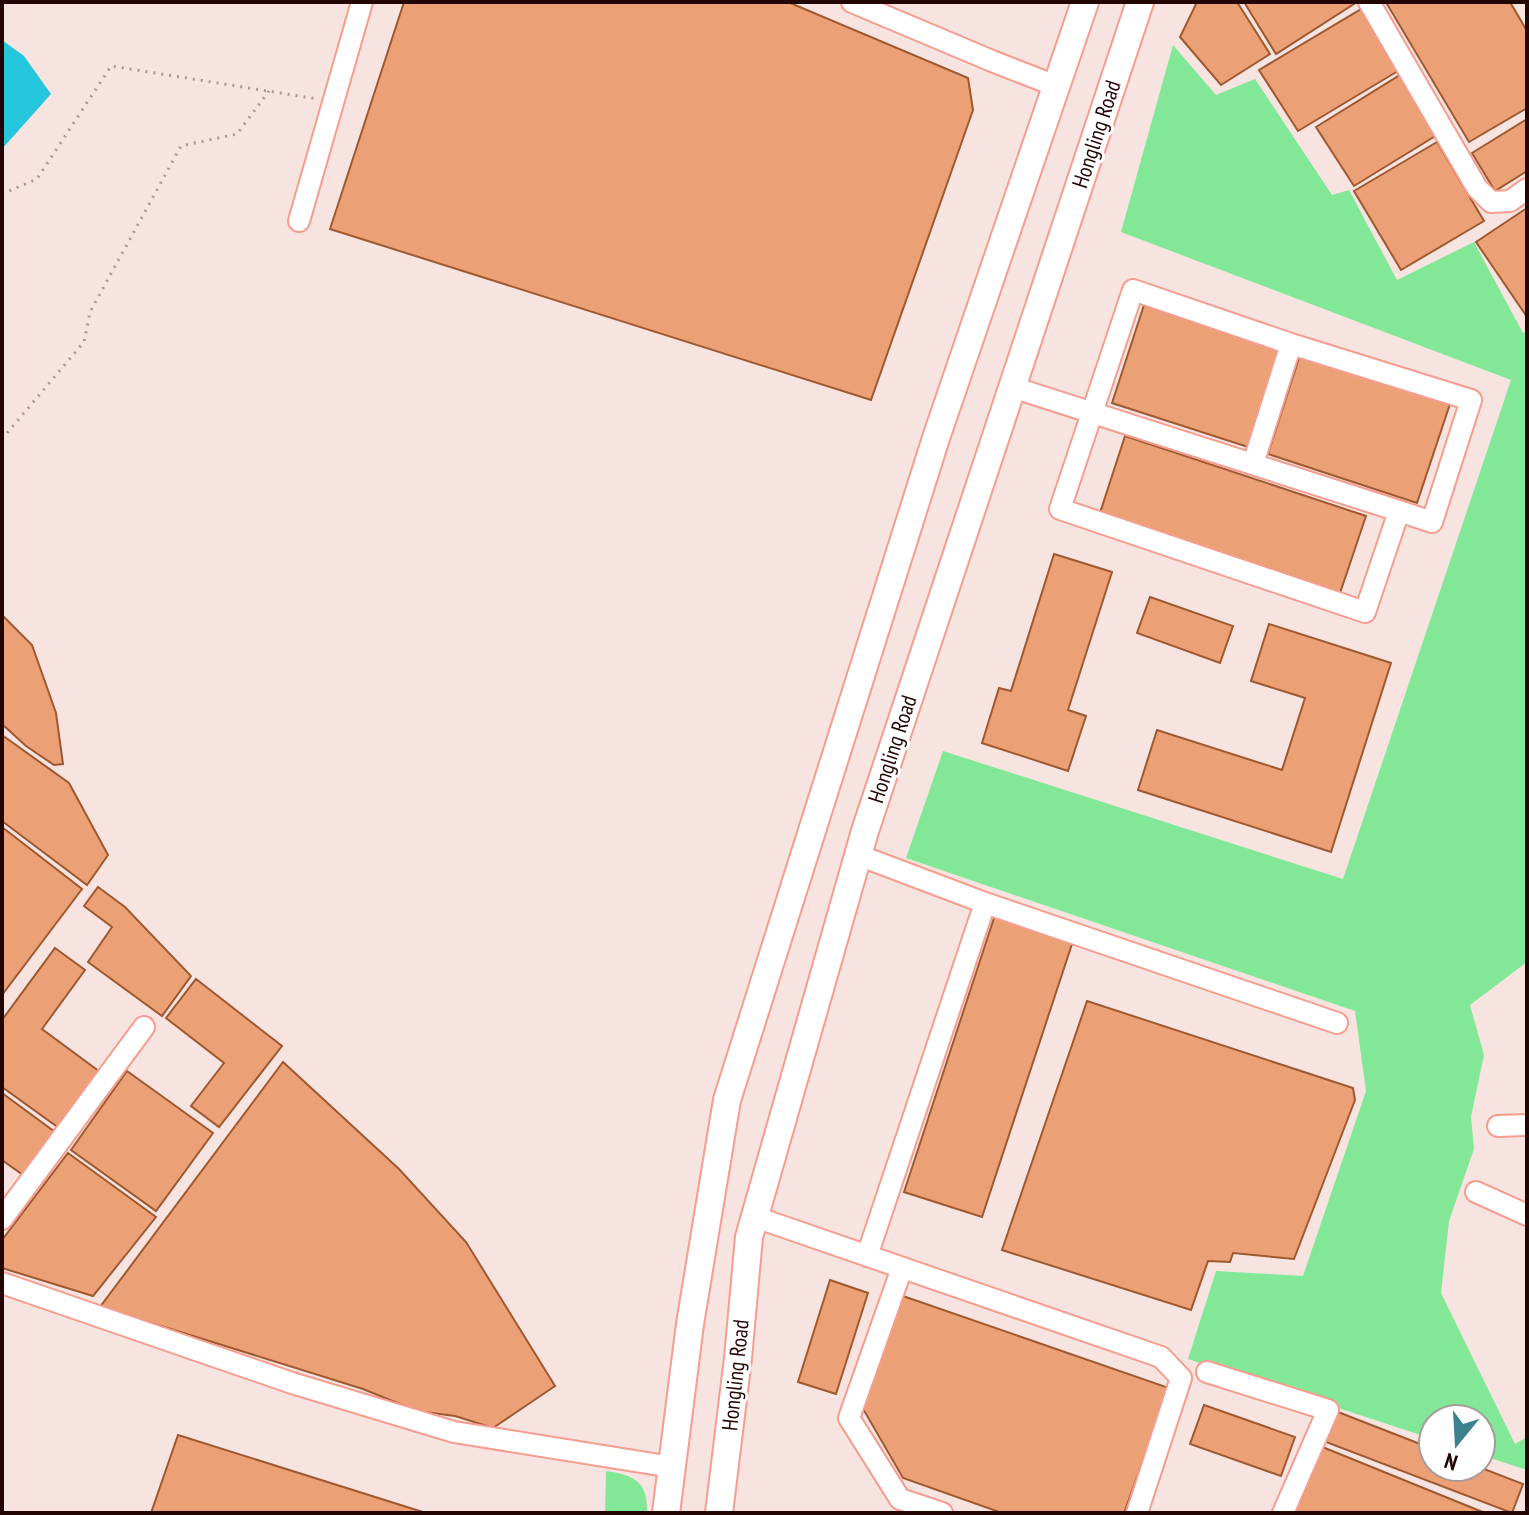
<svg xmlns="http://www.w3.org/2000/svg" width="1529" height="1515" viewBox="0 0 1529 1515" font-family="'PT Sans Narrow',sans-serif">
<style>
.green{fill:#82e898}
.water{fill:#25c7dd}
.building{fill:#eca076;stroke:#9f5930;stroke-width:2}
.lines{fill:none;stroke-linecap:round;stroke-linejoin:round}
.minor-casing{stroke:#f59d8f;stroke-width:24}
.major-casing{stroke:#f59d8f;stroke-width:30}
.path{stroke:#ad9793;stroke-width:3;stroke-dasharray:2 6;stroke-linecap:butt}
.minor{stroke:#fff;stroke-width:20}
.major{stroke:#fff;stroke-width:26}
.labels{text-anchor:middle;stroke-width:6;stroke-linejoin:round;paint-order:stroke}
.street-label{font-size:22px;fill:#230503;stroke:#fff}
</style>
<rect width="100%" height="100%" fill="#f7e4e0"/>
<!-- green -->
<path class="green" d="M1173,45L1216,95L1255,79L1332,195L1349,190L1397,280L1474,242L1523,333L1527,331V962L1470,1005L1484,1055L1471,1117L1474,1149L1449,1221L1441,1293L1515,1444L1527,1437V1470L1481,1455V1419H1433V1439L1188,1359L1216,1271L1303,1276L1366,1091L1355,1011L906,858L943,751L1343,879L1511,380L1121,232Z
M606,1471C635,1475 648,1482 647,1513H605Z"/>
<!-- water -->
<path class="water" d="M2,40L24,56L51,94L2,149Z"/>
<!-- building -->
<path class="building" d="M404,2H788L968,78L973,110L871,400L330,229Z
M1197,2H1237L1270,54L1221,85L1180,37Z
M1244,2H1357L1276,54Z
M1389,2H1510L1527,31V108L1469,142L1387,4Z
M1363,8L1398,71L1298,131L1259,70Z
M1400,75L1437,135L1354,186L1316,127Z
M1527,119V171L1495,191L1472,153Z
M1437,142L1484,221L1401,270L1354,191Z
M1527,208V317L1476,242Z
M1144,305L1280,349L1248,447L1112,403Z
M1300,355L1450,404L1417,503L1268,454Z
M1125,436L1366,516L1338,599L1098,519Z
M1054,554L1112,572L1068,710L1086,716L1068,771L982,743L999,688L1011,691Z
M1150,597L1233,626L1220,663L1137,633Z
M2,615L32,645L56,713L63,764L54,765L26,746L2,724Z
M1269,624L1391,663L1331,852L1138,790L1157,730L1282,770L1305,698L1251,681Z
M2,735L69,783L108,855L87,885L2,821Z
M2,827L82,889L2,995Z
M98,887L125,907L191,976L162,1016L88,962L112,927L84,906Z
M995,915L1073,941L982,1217L904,1192Z
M55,948L85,970L42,1029L100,1072L59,1128L2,1087V1020Z
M196,979L282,1046L219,1127L191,1106L224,1063L166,1018Z
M1087,1001L1353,1088L1355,1100L1294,1259L1233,1253L1230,1262L1208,1261L1191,1310L1002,1250Z
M283,1062L399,1169L466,1242L555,1386L493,1428L455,1416L417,1411L363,1389L100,1307Z
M127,1071L213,1133L156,1211L71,1150Z
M2,1093L55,1132L23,1175L2,1160Z
M68,1153L156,1217L93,1296L2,1268V1240Z
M830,1280L868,1293L836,1394L798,1382Z
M900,1295L1169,1388L1124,1513H1002L903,1478L862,1407Z
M1204,1405L1295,1437L1281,1476L1190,1444Z
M1338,1412L1433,1449V1467H1479L1523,1484L1512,1513L1326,1442Z
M178,1435L426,1513H151Z
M1320,1446L1485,1513H1293Z"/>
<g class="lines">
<!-- minor casing -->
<g class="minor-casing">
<path id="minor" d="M852,2L992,61L1056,86
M1369,2L1477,188L1491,202L1510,201L1527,189
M299,221L362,2
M1291,344L1133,290L1060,509L1365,612L1399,511
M1012,387L1399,511L1432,522L1471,400L1291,344L1253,464
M858,855L985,903
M1498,1126L1527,1125
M1476,1192L1527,1215
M755,1217L1161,1357L1181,1378L1137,1513
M2,1219L144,1027
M867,1256L985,903L1337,1023
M902,1268L849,1418L900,1499L942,1513
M2,1283L292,1383L454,1432L672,1467
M1207,1372L1328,1410L1283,1513"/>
</g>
<!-- major casing -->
<g class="major-casing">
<path id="major" d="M666,1513L690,1324L727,1100L936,438L1085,2
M719,1513L738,1358L749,1237L865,831L1140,2"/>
</g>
<!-- path -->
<path class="path" d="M2,194L37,179L111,66L318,99
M2,439L84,342L90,312L181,146L237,134L269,91"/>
<!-- minor -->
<use href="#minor" class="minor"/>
<!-- major -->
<use href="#major" class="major"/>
</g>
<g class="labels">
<!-- street labels -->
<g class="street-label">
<text transform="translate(1096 134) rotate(-72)" y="8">Hongling Road</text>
<text transform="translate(892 749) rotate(-72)" y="8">Hongling Road</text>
<text transform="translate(735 1375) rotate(-84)" y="8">Hongling Road</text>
</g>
</g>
<!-- border -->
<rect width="1529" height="1515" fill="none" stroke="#230503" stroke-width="8"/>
<!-- north arrow -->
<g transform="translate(1457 1443) rotate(198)"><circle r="38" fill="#ffffff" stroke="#a79b9a" stroke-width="2"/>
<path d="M0-6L14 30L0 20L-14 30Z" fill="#3c828d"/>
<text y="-12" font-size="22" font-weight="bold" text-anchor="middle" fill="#230503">N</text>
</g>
</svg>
